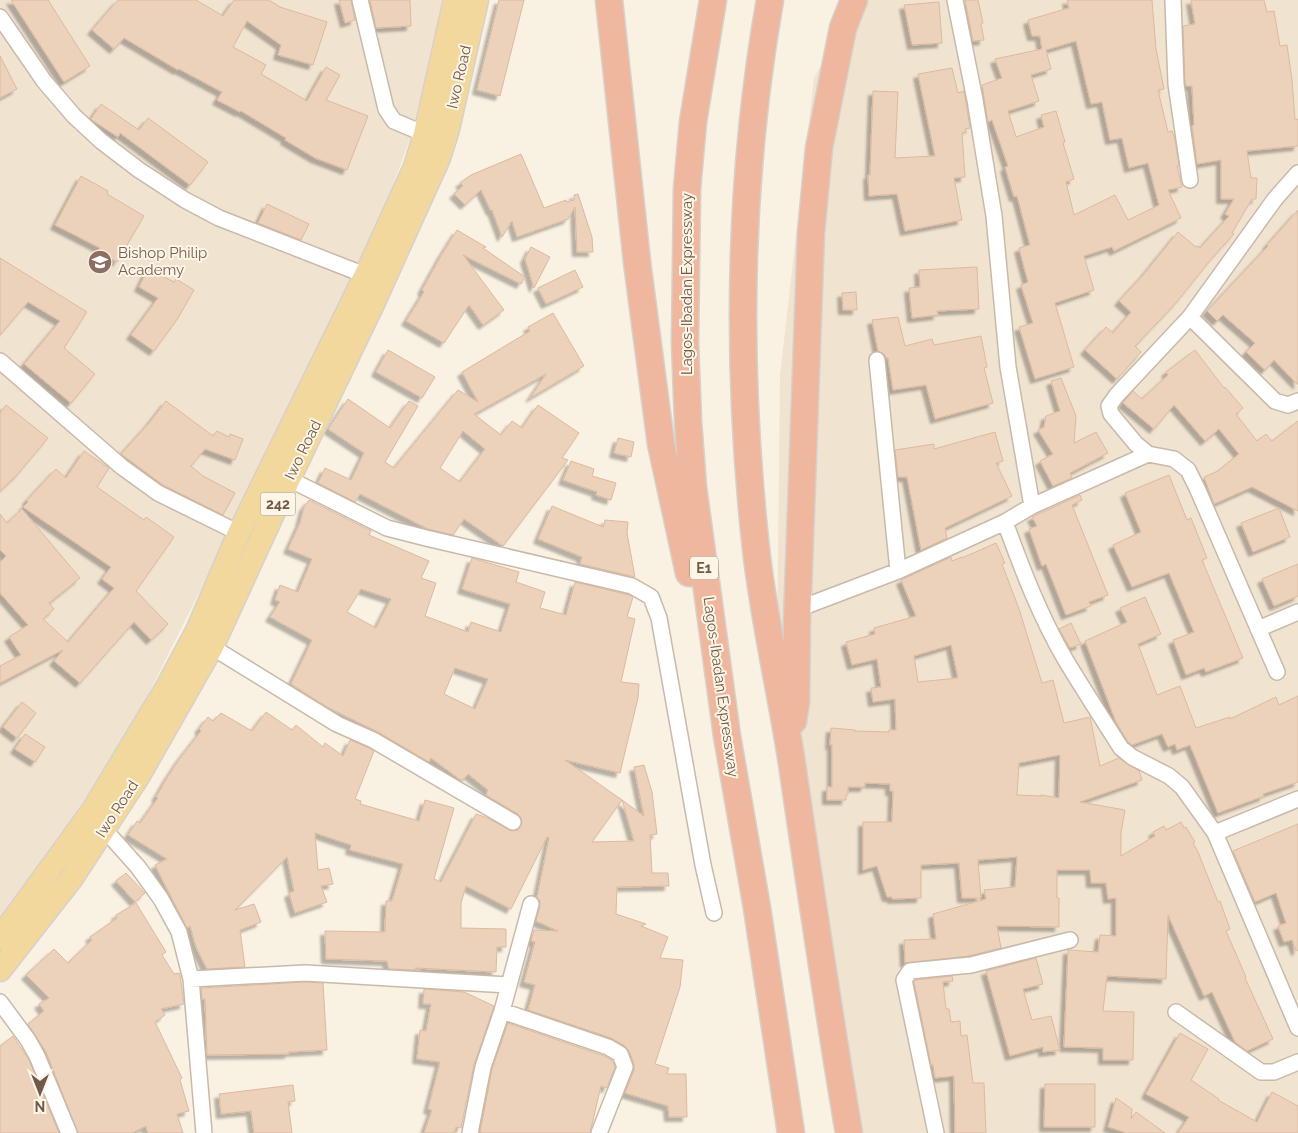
<svg xmlns="http://www.w3.org/2000/svg" width="1298" height="1133" viewBox="0 0 1298 1133" font-family="Raleway,sans-serif">
<style>
.residential{fill:#f0e3d0}
.building{fill:#ecd1bb;stroke:#ddb99d;fill-rule:evenodd;filter:url(#shadow)}
.lines{fill:none;stroke-linecap:round;stroke-linejoin:round}
.minor-casing{stroke:#c9b9a9;stroke-width:18}
.primary-casing{stroke:#d6d1cc;stroke-width:25}
.motorway-casing{stroke:#d6d1cc;stroke-width:29}
.minor{stroke:#fff;stroke-width:15}
.primary{stroke:#f3d89e;stroke-width:22}
.motorway{stroke:#efb79d;stroke-width:26}
.labels{text-anchor:middle;stroke-width:4;stroke-linejoin:round;paint-order:stroke}
.shield{fill:#fdf5e6;stroke:#998879;stroke-width:1}
.shield-label{font-size:14px;font-weight:bold;fill:#6e594a}
.street-label{font-size:15px;fill:#6e594a;stroke:#fdf5e6}
.education-label{font-size:15px;fill:#785e54;stroke:#fdf5e6;text-anchor:start}
</style>
<defs>
<filter id="shadow"><feDropShadow dx="-4.5" dy="4.5" stdDeviation="1" flood-color="#0004"/></filter>
</defs>
<rect width="100%" height="100%" fill="#f9f1e1"/>
<!-- residential -->
<path class="residential" d="M0,0H449L437,65L393,185L346,303L250,490L144,703L22,901L0,923Z
M858,0H1298V1133H837L830,1080L776,745L780,376L814,78Z"/>
<!-- building -->
<path class="building" d="M11,0H48L90,66L64,82Z
M118,0H196L223,16L234,0H269L280,7L327,22L313,65L278,55L281,45L247,21L233,47L266,65L261,74L307,101L326,67L340,75L326,100L368,116L347,170L315,158L285,140L286,138L241,111L240,112L217,100L222,92L179,69L178,70L124,38L114,49L92,30Z
M339,0H351L355,20L345,23Z
M370,0H410L411,26L376,28Z
M499,0H524L500,96L477,90Z
M965,0H978L983,23L981,24L984,40L973,41Z
M1067,0H1152L1156,49L1164,89L1158,90L1168,132L1172,131L1175,139L1179,166H1177L1182,187L1168,190L1181,218L1114,251L1112,247L1084,256L1094,290L1055,303L1074,367L1035,379L1019,327L1033,323L1021,285L1028,282L1019,248L1030,245L1017,196L1014,197L1005,167L1008,166L992,120L988,122L982,85L1002,78L995,59L1042,49L1040,36H1032L1028,20L1069,8ZM1076,41L1091,104L1102,102L1110,140L1122,138L1129,168L1148,163L1159,205L1128,220L1115,195L1074,215L1066,182L1074,179L1063,143L1065,142L1056,111L1041,115L1044,127L1016,137L1008,111L1039,101L1031,75L1051,69L1046,50Z
M1191,0H1264L1267,12L1274,11L1280,46L1287,45L1292,80L1295,120L1298,119V146L1247,151L1251,178H1257L1256,199H1252L1232,233L1234,234L1212,258L1176,303L1135,346L1141,352L1117,379L1085,350L1106,327L1113,333L1131,312L1119,301L1144,274L1178,232L1196,247L1198,246L1200,248L1229,216L1225,214L1234,199H1221V160L1197,164L1192,126L1194,125L1192,86H1186L1185,83L1183,26L1195,24Z
M939,2L942,43L912,45L904,5Z
M0,56L17,89L0,98Z
M952,68L958,93L964,91L970,128L965,129L966,132L962,133L965,177L954,178L962,220L905,231L897,194L869,196L868,175H870L873,91L898,92L895,158L935,156L918,74Z
M101,104L139,130L148,118L208,162L190,185L120,133L118,137L92,120L91,119Z
M521,154L544,208L566,200V202L574,200V195L578,194L592,237L593,252H577L575,207L568,219L517,237L512,221L502,237L492,210L491,211L481,190L465,205L454,194L463,186L460,183L471,175Z
M81,176L108,191L107,194L144,216L117,262L98,251L100,248L55,225Z
M267,204L309,224L301,240L258,223Z
M1298,210V385L1274,360L1265,370L1246,352L1255,343L1223,315L1217,321L1207,311L1268,246L1267,245Z
M457,230L486,247L483,248L525,277L521,284L463,255L504,310L483,325L469,305L444,343L406,321L424,292L422,290L442,254Z
M531,247L550,257L534,288L525,259Z
M0,258L87,312L64,348L95,374L71,403L24,364L60,321L28,302L0,335Z
M977,267L979,309L937,311L938,315L912,318L909,288L920,287L919,270Z
M148,269L174,282L176,279L194,290L178,318L154,351L131,335L158,298L139,287Z
M575,270L583,287L546,304L538,288Z
M856,292L857,310H843L842,293Z
M553,313L584,366L530,398L546,374L474,414L501,435L512,421L522,428L538,405L579,433L562,458L568,460L503,546L464,519L453,535L428,529L360,494L355,502L318,483L325,468L351,480L364,453L328,429L348,399L390,428L409,401L418,406L385,462L394,468L458,390L478,402L462,372L530,331L528,327ZM463,431L485,449L460,482L440,468Z
M898,317L905,346L932,339L934,345L981,336L987,367L984,368L993,403L935,419L926,385L893,390L888,358H886L884,354L878,351L872,320Z
M388,350L435,377L422,398L376,372Z
M1195,350L1224,388L1225,387L1243,408L1236,414L1257,441L1266,434L1272,441L1298,421V511L1252,487L1214,504L1204,477L1218,471L1239,454L1219,429L1205,441L1174,405L1154,429L1123,403L1133,391L1142,399L1168,375L1166,372Z
M1061,378L1076,416L1074,443L1096,432L1108,453L1070,473L1072,478L1053,486L1040,461L1053,454L1038,430L1044,427L1046,416L1060,411L1051,381Z
M166,401L213,436L217,431L229,437L230,434L243,439L235,460L205,449L191,466L203,476L235,493L223,515L163,485L121,454L150,422Z
M6,405L48,438L17,475L0,491V413Z
M995,432L1003,461L996,463L1012,496L945,528L947,538L921,550L907,477H898L895,450L934,444V449Z
M618,438L634,442L631,457L614,453Z
M84,451L109,468L97,487L144,520L146,517L174,537L136,591L168,624L151,640L134,622L80,683L54,661L63,650L0,683V666L21,655L9,637L28,625L0,593V562L6,556L0,550V514L7,523L22,509L80,578L49,603L54,609L43,619L68,642L114,588L102,579L111,567L23,507L28,502L27,500L56,469L66,478Z
M571,461L594,469L592,476L616,483L611,500L596,495L597,492L563,480Z
M1169,475L1187,520L1191,518L1207,558L1202,560L1243,658L1206,672L1204,668L1186,675L1173,640L1194,632L1169,573L1132,587L1113,545L1141,532L1125,493Z
M1080,495L1082,500L1072,505L1108,595L1089,602L1091,606L1066,615L1046,564L1042,566L1029,529L1037,526L1032,517Z
M309,500L371,531L369,535L429,561L421,578L436,583L425,616L468,632L471,622L501,632L510,604L462,589L472,558L519,572L516,582L545,592L540,608L566,615L575,582L629,595L633,597L627,617L635,619L621,682L639,684L638,698L620,773L565,760L622,800L592,842L634,841L622,800L644,816L634,767L644,765L652,792L657,834L650,835L652,873H668L669,886L617,887L616,914L646,924L641,926L668,937L660,958L683,960L680,987L655,1064L669,1068L667,1074H686L687,1117H669L668,1106L625,1093L634,1070V1064L629,1051L625,1046L611,1038L528,1010L535,985L524,982L535,942L531,941L534,930L558,931L536,921L540,906V901L537,897L549,838L547,837L511,909L466,886L461,903V928L506,929V947H497L496,972L415,968L421,970L389,969L387,961L326,959L325,931L385,932L386,901H392L403,864L350,850L351,845L315,833L318,870L329,868L333,884L321,886L327,902L295,913L289,893L294,891L287,857L235,910L254,904L261,922L240,930L245,967L207,969L196,947L190,926L187,928L155,865L167,859L128,835L137,821L140,823L158,798L156,797L167,778L180,758L201,731L199,729L208,717L213,721L221,713L252,731L266,712L292,730L296,725L323,747L325,743L343,756L350,740L369,748L374,751L355,799L361,801L360,804L419,821L425,800L454,808L434,879L441,882L476,814L485,817L512,831L518,830L522,823L521,818L518,814L486,795L488,790L468,774L462,781L431,758L429,762L378,732L327,707L291,684L312,640L270,617L280,602L275,600L280,585L298,592L312,559L288,549L300,523L304,507ZM361,589L391,599L376,628L347,612ZM455,668L488,679L475,709L444,694Z
M552,506L603,527L605,520L628,522L627,533L635,577L580,564L582,557L538,539Z
M1279,508L1290,537L1253,552L1241,523Z
M996,543L1005,563L1002,564L1019,609L1042,683L1053,680L1064,723L1090,717L1100,766L1119,758L1139,771L1142,780L1080,802L1125,810L1121,833V856L1155,836L1153,832L1164,826L1166,830L1181,822L1184,828L1186,827L1195,842L1193,843L1198,852L1218,902L1220,901L1230,929L1226,931L1246,977L1245,978L1273,1039L1247,1051L1235,1042L1212,992L1204,996L1168,915L1166,979L1107,976L1103,1011L1134,1012L1133,1060H1103V1048L1064,1047L1068,950L1098,952L1100,935L1116,936V898L1108,899L1106,883H1091L1090,870H1057V898H1059V927L997,926L1001,948L969,956L905,963L904,940L936,939L933,914L986,899L984,890L1015,887L1017,857L978,860L981,898H962L959,863L921,865V898L892,899V897H887L877,866L863,870V822H892L893,791H890V784L865,783V787H848V795H846V800H827V787H832V745H830L831,728L855,730V731L889,732V730H896L895,699L873,702L871,688L881,687L877,659L852,665L846,642L875,634L874,628L916,616L901,580L951,557L952,561L962,557V558ZM951,645L958,678L918,682L914,656ZM1060,755L1059,798L1041,795V796L1017,795L1019,763Z
M1298,564V596L1274,606L1262,579Z
M1145,597L1161,634L1138,644L1157,695L1180,686L1196,728L1230,717V719L1276,697L1279,705L1298,696V782L1263,794L1264,796L1218,813L1190,745L1177,750L1175,744L1168,747L1162,734L1132,745L1128,742L1116,722L1085,641L1127,622L1120,608Z
M1071,623L1081,644L1070,648L1059,629Z
M22,702L36,713L17,738L3,727Z
M25,734L45,747L35,762L15,749Z
M1298,824V950L1296,951L1292,940L1284,942L1278,926L1286,923L1276,893L1255,902L1233,851Z
M126,873L145,893L135,902L116,881Z
M136,903L166,952L162,955L174,974L179,973L180,975L184,1004L161,1009L165,1015L155,1022L182,1078L180,1080L189,1111L177,1114L183,1133H148L146,1126L132,1133H78L46,1052L28,1024L44,1011L39,1004L49,998L26,975L54,949L68,963L92,940L90,937L117,918L116,915Z
M1036,958L1043,984L1023,989L1032,1020L1051,1016L1060,1050L1043,1052V1047L1010,1056L986,971Z
M952,976L953,981L943,982L946,1009H949L951,1022L960,1021L961,1036L967,1035L973,1083H984L986,1133H955L954,1076L935,1078L933,1065H931L914,982L915,980Z
M305,982L323,983L327,1050L289,1052V1054L207,1055L205,999H202L201,988Z
M424,989L464,992L494,1006L474,1065L461,1128L456,1127L454,1133H424L432,1110L428,1109L440,1062L417,1059L420,1030L426,1031L431,1004H423Z
M508,1023L604,1056L612,1060L615,1067L607,1088L601,1086L590,1133H480L492,1069Z
M1180,1033L1208,1049L1191,1080L1219,1099L1218,1100L1257,1122L1272,1092L1298,1106V1133H1178L1189,1117L1146,1094Z
M13,1036L29,1060L59,1133H0V1046Z
M1045,1084H1095V1127H1044Z
M293,1085L295,1101L288,1102L292,1133H254L251,1111L221,1114L219,1094Z
M1116,1098L1132,1109L1131,1119L1136,1112L1165,1133H1124V1132L1108,1127Z"/>
<g class="lines">
<!-- minor casing -->
<g class="minor-casing">
<path id="minor" d="M360,0L386,109L394,121L425,134
M955,0L975,100L994,216L1008,367L1032,506
M1173,0L1176,84L1190,180
M0,17L44,81L74,116L101,141L139,170L185,200L219,218L365,275
M1190,317L1275,401L1288,405L1298,401
M877,360L898,571
M0,361L122,467L158,493L239,533
M289,479L387,528L426,538L632,586L651,597L659,618L703,865L714,913
M1005,522C1022,569 1040,616 1065,659C1083,689 1102,718 1121,748L1132,757L1169,776L1182,787L1215,833L1298,1028
M798,609L898,571L1005,522L1032,506L1148,454
M1258,629L1298,612
M212,647L337,724L373,740L513,822
M1277,672L1197,488L1188,470L1174,459L1148,454L1136,444L1111,414L1109,406L1116,396L1190,317L1275,199L1298,173
M104,829L138,867L161,899L179,932L191,979L204,1133
M1215,833L1298,799
M191,979L305,973L508,985
M0,1002L28,1040L37,1056L69,1133
M502,1011L608,1047L620,1054L625,1067L599,1133
M1176,1012L1261,1072H1274L1298,1062
M470,1133L483,1067L502,1011L531,904
M936,1133L904,980L910,971L971,965L1070,940"/>
</g>
<!-- primary casing -->
<g class="primary-casing">
<path id="primary" d="M0,938L93,810L166,689L197,631L239,533L369,268L415,167L425,134L455,0
M0,970L72,878L138,777L212,647L289,479L373,304L439,158L448,129L477,0"/>
</g>
<!-- motorway casing -->
<g class="motorway-casing">
<path id="motorway" d="M609,0L637,262L661,444L689,573
M713,0L693,122L687,189L685,343L688,421L693,487L727,736L757,908L791,1133
M770,0C738,181 736,366 756,549C764,621 781,692 792,764C810,887 828,1010 849,1133
M793,721L796,702L797,621L811,233L819,148L843,28L854,0"/>
</g>
<!-- minor -->
<use href="#minor" class="minor"/>
<!-- primary -->
<use href="#primary" class="primary"/>
<!-- motorway -->
<use href="#motorway" class="motorway"/>
</g>
<!-- icons -->
<defs>
<g id="school-disc" transform="scale(1.25)"><circle r="9.5" fill="#8d6e63" stroke="#fdf5e6"/><path d="M0-5L7-2L0 1L-7-2ZM-4 1L0 2.5L4 1V4Q0 6-4 4Z" fill="#fff"/></g>
</defs>
<g fill-rule="evenodd">
<use href="#school-disc" x="100" y="262"/>
</g>
<g class="labels">
<!-- shield labels -->
<g class="shield">
<rect x="260.5" y="492.5" width="35" height="23" rx="4"/>
<rect x="690" y="556.5" width="28" height="23" rx="4"/>
</g>
<g class="shield-label">
<text x="278" y="509">242</text>
<text x="704" y="573">E1</text>
</g>
<!-- street labels -->
<g class="street-label">
<text transform="translate(459 77) rotate(-77)" y="5">Iwo Road</text>
<text transform="translate(687 284) rotate(-90)" y="5">Lagos-Ibadan Expressway</text>
<text transform="translate(303 450) rotate(-64)" y="5">Iwo Road</text>
<text transform="translate(721 687) rotate(82)" y="5">Lagos-Ibadan Expressway</text>
<text transform="translate(117 809) rotate(-57)" y="5">Iwo Road</text>
</g>
<!-- education labels -->
<g class="education-label">
<text x="118" y="258">Bishop Philip<tspan x="118" dy="17">Academy</tspan></text>
</g>
</g>
<!-- north arrow -->
<g transform="translate(40 1093) rotate(180)" stroke="#fdf5e6" stroke-width="4" paint-order="stroke">
<path d="M0-4L9 19L0 12L-9 19Z" fill="#6e594a"/>
<text y="-8" font-size="14" font-weight="bold" text-anchor="middle" fill="#6e594a">N</text>
</g>
</svg>
